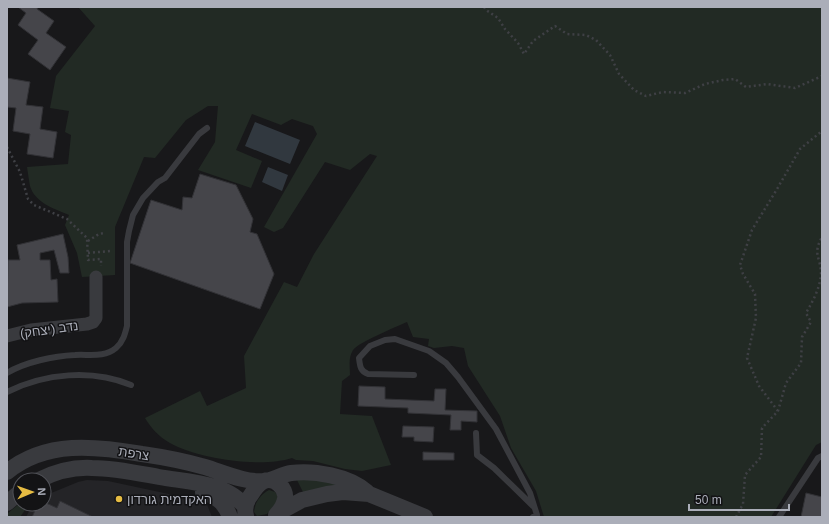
<svg xmlns="http://www.w3.org/2000/svg" width="829" height="524" viewBox="0 0 829 524" font-family="Helvetica,Heebo,sans-serif">
<style>
.built{fill:#242427}
.green{fill:#222a24}
.water{fill:#31383f}
.building{fill:#45454a;stroke:#323236}
.lines{fill:none;stroke-linecap:round;stroke-linejoin:round}
.path{stroke:#3f4045;stroke-width:2.5;stroke-dasharray:2 3;stroke-linecap:butt}
.service{stroke:#393a3e;stroke-width:6}
.minor{stroke:#393a3e;stroke-width:13}
.tertiary{stroke:#393a3e;stroke-width:16}
.poi-dot{fill:#e6bc43;stroke:#131315;stroke-width:1.5}
.labels{text-anchor:middle;stroke-width:3;stroke-linejoin:round;paint-order:stroke}
.street-label{font-size:13px;fill:#abaeb9;stroke:#131315}
.poi-label{font-size:13px;fill:#abaeb9;stroke:#131315;text-anchor:start}
</style>
<rect width="100%" height="100%" fill="#18181a"/>
<!-- built -->
<path class="built" d="M87,480L108,481L206,502L212,517H26L33,504H44V496L78,482Z"/>
<!-- green -->
<path class="green" d="M78,7H822V442L816,445L771,517H544L536,491L511,448L500,416L468,366L464,348L452,346L434,348L428,346L429,339L413,337L407,322C396,327 359,342 353,350C348,358 350,367 350,375L342,381L340,414L372,416L391,465L362,471L345,469L313,461L296,460L292,458C262,468 198,459 170,443C159,437 151,428 145,418L200,391L207,406L246,388L244,356L284,282L297,287L314,254L377,156L370,154L350,170L325,162L283,228L274,232L264,227L317,134L313,126L292,119L281,125L252,114L236,150L262,161L251,188L198,170L215,142L218,106H208L186,120L155,158L144,157L115,227V275L82,277L77,253L65,225L69,215C55,209 35,203 30,186C29,180 28,174 27,167L68,164L71,135L65,132L69,111L50,108L56,76L95,26Z
M295,476L353,487L304,494Z
M269,490L275,492L277,495L278,501L267,514L257,516L254,512C255,502 260,495 269,490Z
M20,503V504H27L28,506L20,517H7V514Z"/>
<!-- water -->
<path class="water" d="M255,122L300,140L290,164L245,146Z
M268,167L288,175L282,191L262,182Z"/>
<!-- building -->
<path class="building" d="M18,7H38L37,9L54,21L46,33L66,47L50,70L28,54L38,40L18,25L26,13Z
M7,78L30,82L26,105L43,107L40,129L57,132L53,158L27,154L30,134L13,131L16,108L7,107Z
M200,174L236,185L253,219L250,232L257,234L274,274L260,309L130,263L151,200L182,210L183,197L192,198Z
M63,234L68,257L69,273H60L54,250L40,253V260H50L51,280L57,279L58,302L22,303L7,307L8,260H20L17,245Z
M359,386L385,387V399L434,401L435,389H446L445,410L477,411V422L461,421V430H450L451,415L408,413V408L358,406Z
M403,426L434,427L433,442L414,441V437H402Z
M423,452L454,453V460H423Z
M806,493L822,497V517H801Z
M60,501L93,517H32L38,504H44V502L57,508Z"/>
<g class="lines">
<!-- path -->
<path class="path" d="M484,7L486,10L498,18L505,29L518,43L524,54L533,41L555,26L567,34L586,35L596,40L610,55L619,74L634,90L646,96L663,92L685,93L705,84L723,80L735,79L746,87L767,84L795,88L822,76
M7,147L20,172L28,199L34,205L67,219L87,238L88,260L101,259V266
M88,241L99,234L104,233
M88,253L110,251
M778,411L759,386L747,358L756,318L755,294L743,274L740,265L752,230L777,189L800,149L822,131
M736,517L743,504L745,475L761,457L762,428L778,411L786,383L801,363L802,337L811,322L806,313C813,301 820,288 821,274C821,257 812,255 822,237"/>
<!-- service -->
<path class="service" d="M7,373C25,362 54,356 75,355C89,354 104,358 116,348C123,342 125,334 127,326V242L129,231L133,215L143,198L158,182L165,178L199,134L207,128
M414,375L368,374C360,371 360,366 359,358L370,346L385,340L395,339L429,351L446,363L458,377L496,429L530,493L537,515L533,517
M7,392C45,373 92,369 131,385
M476,433L477,455L494,468L533,506
M779,517L818,458L822,456"/>
<!-- minor -->
<path class="minor" d="M7,336L31,330L87,324L93,322L96,318V277"/>
<!-- tertiary -->
<path class="tertiary" d="M7,472C46,440 96,446 142,454C163,457 184,461 205,467C222,472 245,483 264,481
M39,480C55,472 74,467 92,468C114,468 137,473 159,477C186,482 228,482 245,507
M270,480C277,478 284,474 291,473C314,470 349,476 367,492
M203,492C217,497 225,503 230,517
M7,503L20,492
M280,512L302,500L327,494L343,492L369,494L425,517
M246,516C244,508 246,501 251,495C254,490 259,483 264,481C274,477 287,488 285,499C284,505 280,511 276,515"/>
</g>
<!-- markers -->
<circle class="poi-dot" cx="119" cy="499" r="4"/>
<g class="labels">
<!-- street labels -->
<g class="street-label">
<text transform="translate(49 329) rotate(-8)" y="5">נדב (יצחק)</text>
<text transform="translate(134 453) rotate(9)" y="5">צרפת</text>
</g>
<!-- poi labels -->
<g class="poi-label">
<text x="127" y="504">האקדמית גורדון</text>
</g>
</g>
<!-- border -->
<rect width="829" height="524" fill="none" stroke="#abaeb9" stroke-width="16"/>
<!-- north arrow -->
<g transform="translate(32 492) rotate(88)"><circle r="19" fill="#131315" stroke="#505157"/>
<path d="M0-3L7 15L0 10L-7 15Z" fill="#e6bc43"/>
<text y="-6" font-size="11" font-weight="bold" text-anchor="middle" fill="#abaeb9">N</text>
</g>
<!-- scale -->
<path d="M689 504v6h100v-6" fill="none" stroke="#abaeb9" stroke-width="2"/>
<text x="695" y="504" font-size="12" fill="#abaeb9" stroke="#131315" stroke-width="3" paint-order="stroke">50 m</text>
</svg>
